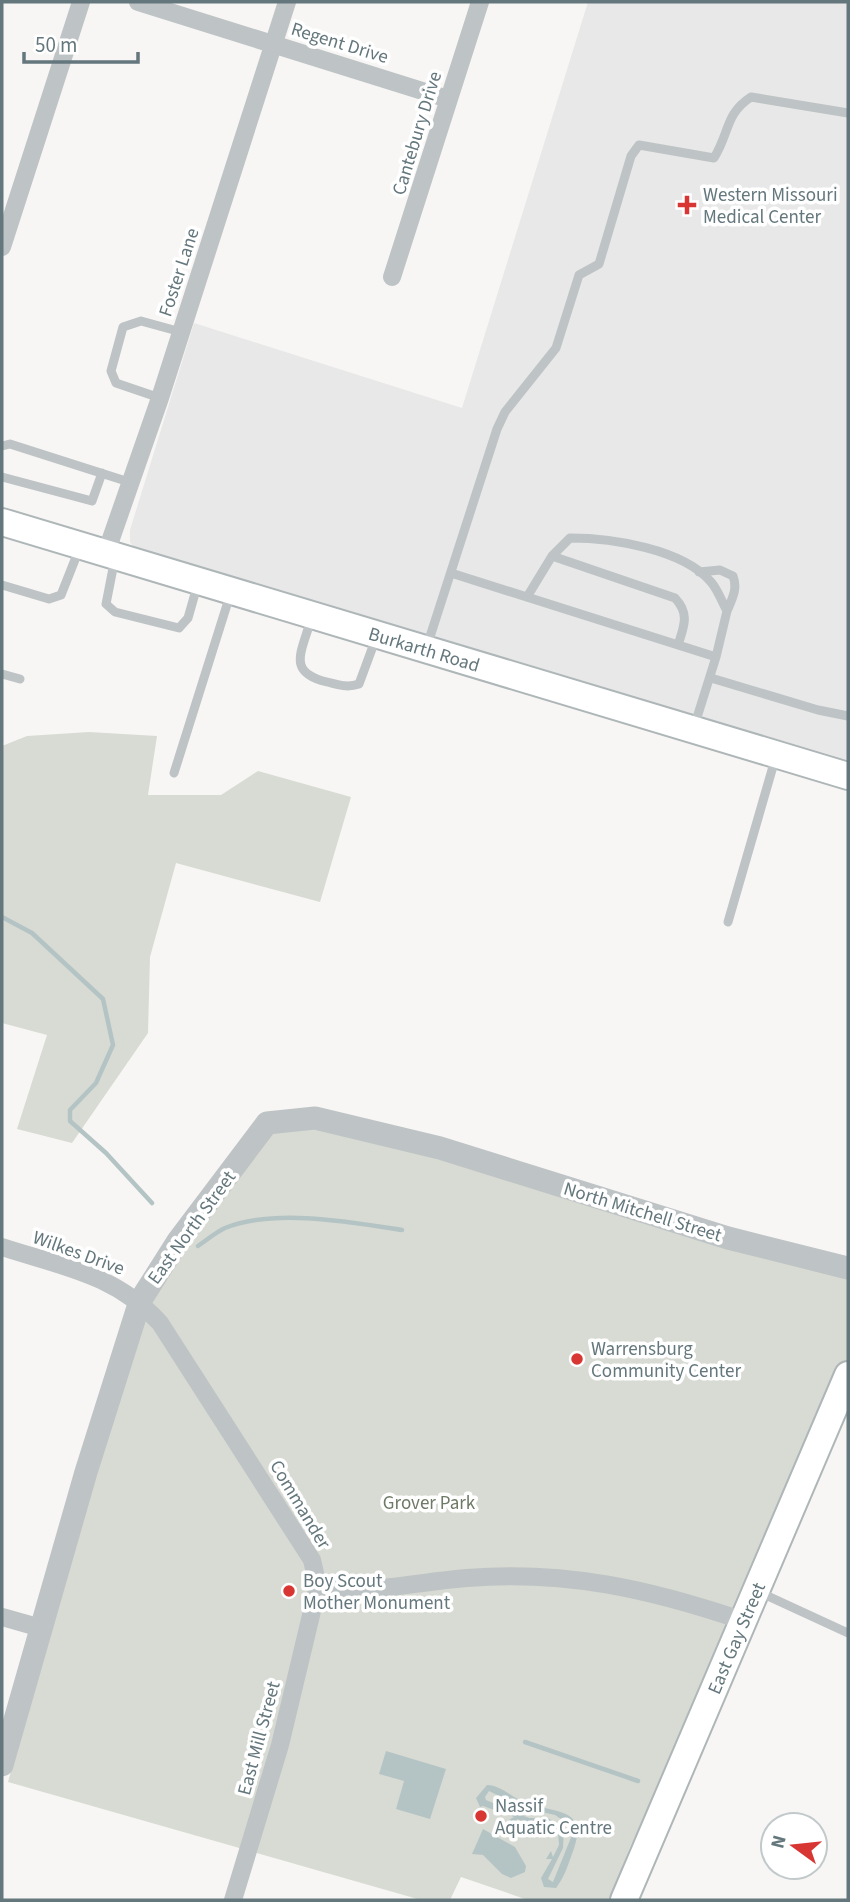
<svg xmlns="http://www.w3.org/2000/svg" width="850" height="1902" viewBox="0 0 850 1902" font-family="'Source Sans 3',sans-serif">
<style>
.built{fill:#e7e8e7}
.green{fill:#d8dbd3}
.water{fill:#b4c4c5;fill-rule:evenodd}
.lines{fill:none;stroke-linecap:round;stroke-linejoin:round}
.stream{stroke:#b4c4c5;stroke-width:4.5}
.secondary-casing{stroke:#aeb6b8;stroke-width:30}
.service{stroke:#bec3c5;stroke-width:9}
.minor{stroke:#bec3c5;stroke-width:18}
.tertiary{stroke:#bec3c5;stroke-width:23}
.secondary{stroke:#fff;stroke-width:26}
.poi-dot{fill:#d83633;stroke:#fff;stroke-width:2.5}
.labels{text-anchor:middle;stroke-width:7;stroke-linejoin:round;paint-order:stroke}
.street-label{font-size:19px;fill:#64777d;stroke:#fff}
.poi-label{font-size:19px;fill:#64777d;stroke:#fff;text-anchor:start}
.park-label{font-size:19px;fill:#6e7a66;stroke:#fff}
</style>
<rect width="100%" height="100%" fill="#f7f6f4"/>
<!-- built -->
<path class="built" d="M588,2H848V760L136,550L130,542V530L194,323L462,408Z"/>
<!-- green -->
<path class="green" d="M89,732L157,736L148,795H221L258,771L351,797L320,902L176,863L150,957L148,1033L72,1143L17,1129L47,1035L2,1023V746L27,736Z
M290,1119L848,1269V1375L741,1620L630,1847L609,1900H528L461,1877L450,1900H421L8,1782L140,1301L247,1150Z"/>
<!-- water -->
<path class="water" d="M386,1751L446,1769L430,1819L396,1809L404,1781L379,1774Z
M487,1785C501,1785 512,1798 526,1803C558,1814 590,1807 572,1854C568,1865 564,1878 556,1888L544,1887L541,1878L552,1859H546L551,1851L553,1857L559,1845L558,1831L551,1825H529L517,1819V1825L509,1820L514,1817L483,1806L480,1807L476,1798ZM489,1791L524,1808L555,1815L570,1825L572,1835L553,1882L548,1879L563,1848L564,1826L547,1818H529L486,1800L485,1797Z
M483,1829L515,1847L526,1866L525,1872L511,1878L502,1874L483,1855L472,1854Z"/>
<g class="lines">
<!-- stream -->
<path class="stream" d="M2,917L32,933L103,999L113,1045L96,1083L70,1110V1121L106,1153L152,1203
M198,1246C207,1240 216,1232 225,1228C274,1208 351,1222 402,1230
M525,1742L638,1781"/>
<!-- secondary casing -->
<g class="secondary-casing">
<g id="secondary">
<path id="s1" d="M2,522L848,776"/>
<path id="s2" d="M624,1900L848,1375"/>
</g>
</g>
<!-- service -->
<path class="service" d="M160,398L116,383L111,371L123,327L141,321L181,332
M2,446L10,444L129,482
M2,477L92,501L102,473
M552,556L570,538C612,538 683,549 711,582C718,590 722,602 727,611L716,657
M115,558L106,604L115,612L179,628L188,618L198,583
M699,572L720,570L733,576C738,589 732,599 727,611
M451,573L716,657L694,727
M2,585L49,599L61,595L80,547
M527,597L552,556L675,598C690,614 684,626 678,645
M311,619C302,652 286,672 327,682C340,685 347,688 359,684L376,638
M427,646L497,429L505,412L556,348L579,275L599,264L631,156L639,145L714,158C730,132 725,114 751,97L848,113
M2,674L20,679
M711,678L818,710L848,716
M174,773L231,592
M728,922L776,756
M759,1592L848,1633"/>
<!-- minor -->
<path class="minor" d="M138,2L448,99
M2,247L81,2
M392,277L480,2
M106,553L160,398L287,2
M2,1247C63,1267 115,1274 160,1323L312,1560L318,1586L280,1745L233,1900
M318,1586C369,1595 416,1582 467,1578C565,1570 649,1589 741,1620
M2,1617L41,1628"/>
<!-- tertiary -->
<path class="tertiary" d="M2,1765L86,1472L140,1301L178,1241L267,1123L315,1118L440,1148L728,1238L848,1268"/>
<!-- secondary -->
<use href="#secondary" class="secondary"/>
</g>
<!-- markers -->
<g class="poi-dot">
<path d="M683.5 194.5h7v7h7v7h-7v7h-7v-7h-7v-7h7z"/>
<circle cx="577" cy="1359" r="7"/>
<circle cx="289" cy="1591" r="7"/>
<circle cx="481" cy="1816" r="7"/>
</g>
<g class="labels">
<!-- street labels -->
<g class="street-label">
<text transform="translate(340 42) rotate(17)" y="7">Regent Drive</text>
<text transform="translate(416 133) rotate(-73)" y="7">Cantebury Drive</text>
<text transform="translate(178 272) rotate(-72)" y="7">Foster Lane</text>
<text dy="7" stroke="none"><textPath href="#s1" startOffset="441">Burkarth Road</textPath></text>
<text transform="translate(643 1211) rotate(17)" y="7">North Mitchell Street</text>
<text transform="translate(191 1227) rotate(-54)" y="7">East North Street</text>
<text transform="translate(79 1252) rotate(20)" y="7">Wilkes Drive</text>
<text transform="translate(301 1504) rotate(59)" y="7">Commander</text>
<text dy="7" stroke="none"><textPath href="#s2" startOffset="285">East Gay Street</textPath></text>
<text transform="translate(258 1738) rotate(-75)" y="7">East Mill Street</text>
</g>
<!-- poi labels -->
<g class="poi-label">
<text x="703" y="201">Western Missouri<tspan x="703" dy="22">Medical Center</tspan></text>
<text x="591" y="1355">Warrensburg<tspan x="591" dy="22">Community Center</tspan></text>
<text x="303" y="1587">Boy Scout<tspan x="303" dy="22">Mother Monument</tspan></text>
<text x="495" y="1812">Nassif<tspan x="495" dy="22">Aquatic Centre</tspan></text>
</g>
<!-- park labels -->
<g class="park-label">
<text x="429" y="1509">Grover Park</text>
</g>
</g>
<!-- border -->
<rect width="850" height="1902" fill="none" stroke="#64777d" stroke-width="7"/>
<!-- north arrow -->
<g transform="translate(794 1846) rotate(285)"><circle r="33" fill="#ffffff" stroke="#c1c9cb" stroke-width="2"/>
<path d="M0-5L12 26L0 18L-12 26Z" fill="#d83633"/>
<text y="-10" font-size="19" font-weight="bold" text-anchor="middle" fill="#64777d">N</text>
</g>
<!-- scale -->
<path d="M24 52v10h114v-10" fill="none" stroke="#64777d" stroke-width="3.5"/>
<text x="35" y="52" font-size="21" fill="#64777d" stroke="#ffffff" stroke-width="5" paint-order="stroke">50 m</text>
</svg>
